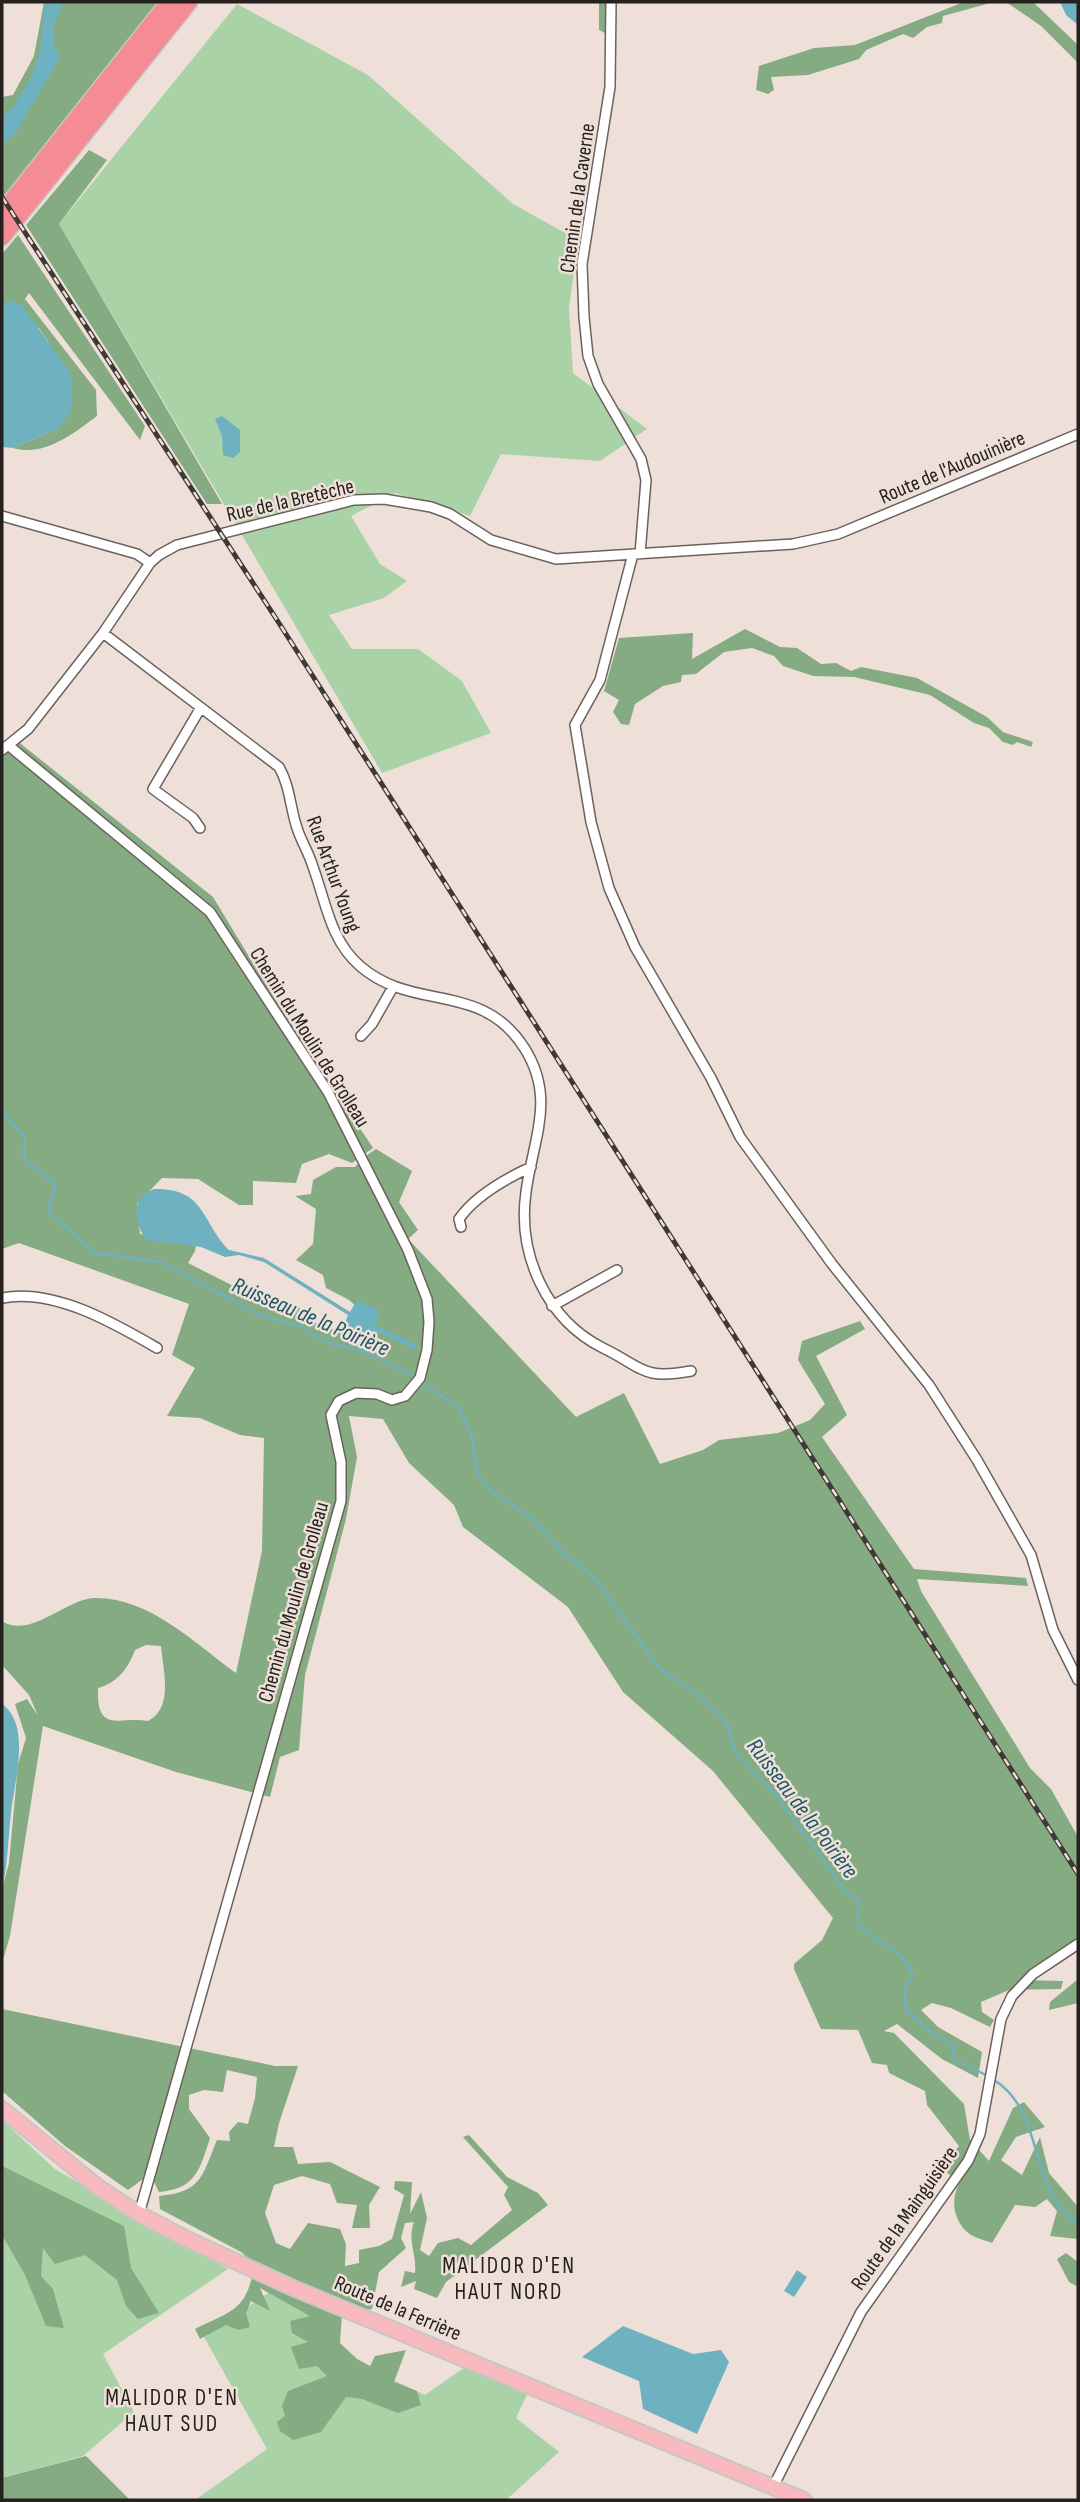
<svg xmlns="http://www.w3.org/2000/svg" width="1080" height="2502" viewBox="0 0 1080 2502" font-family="'Sofia Sans Condensed',sans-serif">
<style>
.green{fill:#aad2a7}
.forest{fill:#84ab81;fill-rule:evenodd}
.water{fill:#6eb2c1}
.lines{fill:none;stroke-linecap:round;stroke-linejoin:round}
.stream{stroke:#6eb2c1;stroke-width:2.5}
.street-casing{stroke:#6d615b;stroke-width:12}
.primary-casing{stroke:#c7c5c5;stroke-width:18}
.highway-casing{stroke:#c7c5c5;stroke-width:19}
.street{stroke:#fff;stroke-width:9}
.primary{stroke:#f8b9bf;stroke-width:14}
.highway{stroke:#f48b95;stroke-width:16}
.rail-casing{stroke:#3f3936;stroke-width:5}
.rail{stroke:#eee0d8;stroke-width:2.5;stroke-dasharray:8;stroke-linecap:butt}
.labels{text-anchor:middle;stroke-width:5;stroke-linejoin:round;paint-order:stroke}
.street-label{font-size:21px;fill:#26211f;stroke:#eee0d8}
.water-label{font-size:23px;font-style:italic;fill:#1c5662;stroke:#eee0d8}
.neighbourhood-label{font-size:23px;letter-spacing:2px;fill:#26211f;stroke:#eee0d8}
</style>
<rect width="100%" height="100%" fill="#eee0d8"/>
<!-- green -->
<path class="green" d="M237,4L368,75L513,204L578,240L569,308L573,373L647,429L600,461L501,454L470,516L395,493L351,516L380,564L407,581L384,598L329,615L352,649H418L462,681L491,733L382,773L59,224Z
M2,2120L55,2169L228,2269L103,2354L134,2412L83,2456L2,2478Z
M274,2289L335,2313L329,2350L425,2395L468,2365L527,2395L516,2418L559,2452L506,2500H195L267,2449L204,2337Z"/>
<!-- forest -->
<path class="forest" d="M44,2H159L2,205V97L13,95L34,56Z
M599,2H606L607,34L599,30Z
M964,2H994L943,16L942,23L927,27L913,38L903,34L866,50L859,59L808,75L771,77L774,90L768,94L756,90L759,66L814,48L855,45Z
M1006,2H1033L1078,45V63L1041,26Z
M89,150L107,160L59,224L222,504H207L26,225Z
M18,235L145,426L140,440L29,293L25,299L96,390L97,416C73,434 44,457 13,448L59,428L51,346L39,328L2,308V254Z
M745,629L780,647L797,648L821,664L836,663L851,671L861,667L917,678L987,717L1003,732L1033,742L1031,747L1017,742L1013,745L1003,742L989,728L974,723L930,695L854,677L813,676L783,666L774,656L752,648L724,652L696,674L682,675L681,682L663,686L635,704L629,725L621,724L613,712L619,700L604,691L619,638L693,633L692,659Z
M16,740L213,897L273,996L373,1148L352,1163L329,1154L302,1164L296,1183L253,1181V1205H239L198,1179L162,1178L137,1204L140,1234L179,1241L197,1239L195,1251L188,1263L265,1302L299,1307C320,1332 333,1332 364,1327L369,1318L349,1300L326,1288L323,1275L296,1260L313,1244L316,1209L295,1196L311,1194L313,1180L336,1167H355L363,1158L376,1149L412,1171L399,1202L418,1230L408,1239L576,1417L624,1393L660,1464L703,1450L719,1440L778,1433L810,1420L825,1404L798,1360L802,1341L860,1321L865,1329L816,1356L847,1415L822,1437L914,1569L1026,1578L1028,1586L917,1579L921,1591L1030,1768L1051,1789L1078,1837V1939L1019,1980L1063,1981L1061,1989L1009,1990L981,2002L982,2012L994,2020L990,2027L951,2008L932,2003L921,2010L938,2027L982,2052L978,2078L942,2059L897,2024L884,2031L894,2033L964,2104L970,2140L989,2161L1013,2108L1024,2102L1045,2127L1016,2137L1001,2160L1022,2175L1040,2137L1049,2173L1078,2207V2239L1050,2236L1057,2211L1047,2199L1035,2207L1015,2205L992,2243C985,2240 971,2237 966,2231C951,2216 951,2195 962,2179L948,2174L944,2165L959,2146L927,2105L925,2091L889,2073L887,2065L872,2063L858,2030L821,2029L794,1969V1964L822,1940L833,1918L713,1771L623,1692L568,1607L463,1527L454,1505L409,1463L383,1419L349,1416L357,1457L346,1519L305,1675L299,1750L280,1757L270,1797L176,1772L43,1726L10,1936L2,1963V1889L9,1863L18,1764L26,1738L15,1704L27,1699L38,1716L29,1695L2,1665V1621C30,1640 68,1597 96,1598C151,1598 195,1644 236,1673L262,1551L264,1438L240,1435L200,1418L167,1416L195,1368L172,1355L189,1304L19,1243L2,1249V748ZM146,1645L161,1646C163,1670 174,1708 148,1721C121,1716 96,1735 98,1688C117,1683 128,1669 135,1650Z
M1078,1979V2003L1049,2010L1050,2002Z
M2,2009L275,2066H298L279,2123L274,2147H293L298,2164L330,2162L380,2187L369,2205L370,2228H352L357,2205L337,2203L330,2184L302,2176L274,2185L265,2213L276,2243L290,2249L308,2223L340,2229L346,2244L345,2266L359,2263V2250L379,2246L392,2239L404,2195L394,2189L395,2181L412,2182L410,2214L421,2192L427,2218L420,2250L429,2256L438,2243L458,2238L471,2245L512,2210L504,2195L508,2187L463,2137L469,2135L507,2177L538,2193L548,2205L446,2282L437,2298L414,2289L416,2281L401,2287L405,2271L415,2273C417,2254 407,2240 414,2222L405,2223L401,2238L406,2248L379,2272L372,2309L342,2314L340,2343L357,2359L370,2366L375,2356L406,2350L394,2382L417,2391L421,2405L398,2413L362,2399L346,2397L321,2432L293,2440L280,2431L277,2422L285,2416L282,2406L288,2391L327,2376L317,2366L299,2369L291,2347L308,2342L292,2333L290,2321L310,2316L260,2288L270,2311L251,2301L246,2313L250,2327L238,2330L226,2325L200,2339L195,2329C235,2309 246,2311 255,2264L241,2252L160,2209L159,2196C203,2192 202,2175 217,2140L230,2141L229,2132L238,2122L248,2124L255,2098L257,2077L227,2070L223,2092L204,2090L189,2095V2109L210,2138C200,2169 196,2189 159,2192L150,2174L128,2190L65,2146L2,2091Z
M2,2166L124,2226L131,2268L159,2313L138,2319L126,2306L117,2280L85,2255L55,2264L43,2248L41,2276L53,2289L64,2328L46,2326L25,2275L2,2235Z
M1066,2253L1078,2262V2287L1069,2282L1057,2259Z
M86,2456L130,2500H2V2478Z"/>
<!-- water -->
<path class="water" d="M45,2H63L54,25V44L60,58L15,134L2,145V117L13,107L31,77L40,51Z
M1060,2H1078V25L1066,15Z
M8,301L21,304L72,375V409L59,428L13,448L2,447V308Z
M222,416L240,430V452L233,458L223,455L222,436L215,419Z
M154,1189C206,1188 201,1222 229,1250L264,1258L350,1312L357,1300L380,1311L375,1325L417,1345L416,1350L373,1330L363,1350L339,1338L348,1315L264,1262L239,1255L225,1257L201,1247L146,1240C135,1223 129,1198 154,1189Z
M2,1704C32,1725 14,1783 11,1813C8,1839 8,1864 2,1889Z
M797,2270L807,2277L794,2297L784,2291Z
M623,2326L693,2354L721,2350L729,2362L697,2434L643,2409L639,2381L582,2357Z"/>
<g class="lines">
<!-- stream -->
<path class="stream" d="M2,1113L25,1136L24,1159L56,1185L48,1211L95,1253L161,1262L259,1315L300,1326L326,1342L368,1353L409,1374L459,1408L471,1433L478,1474L491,1491L534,1520L563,1553L595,1578L658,1667L700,1696L727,1723L736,1753L774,1793L846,1891L859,1900L858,1926L900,1954L913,1974L904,1990L906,2009C920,2023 936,2040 955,2045L952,2058L988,2076
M994,2080C1046,2112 1027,2191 1078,2224"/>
<!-- street casing -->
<g class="street-casing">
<path id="street" d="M611,2L610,87L582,264L584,317L588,356L598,384L641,459L646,480L640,554
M2,516L137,554L150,563
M633,554L600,680L575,725L591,822L609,888L635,947L711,1078L740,1137L832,1264L929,1385L977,1460L1031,1555L1053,1630L1078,1680
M103,633L279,767C290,786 290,807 297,828C301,841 309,853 313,867C326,902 330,940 360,966C414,1013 482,980 525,1049C556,1099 533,1139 526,1192C517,1255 547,1320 603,1348C644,1368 642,1380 691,1371
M200,709L153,789L193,818L200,828
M8,745L210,912L328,1092L408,1250L427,1299L429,1322L427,1350L420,1378L405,1396L392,1400L377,1394L356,1393L339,1401L331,1415L341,1462V1501L139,2214
M2,750L28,729L103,633L150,563L159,555L177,545L354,500L384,499L431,507L450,514L491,540L556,559L793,544L838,534L1078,434
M361,1036L372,1024L393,987
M461,1227L459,1219C475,1196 505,1179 531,1167
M2,1298C54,1288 114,1323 157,1348
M552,1306L617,1270
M773,2487L861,2312L968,2161L980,2134L1001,2019L1012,1996L1033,1974L1078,1944"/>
</g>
<!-- primary casing -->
<g class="primary-casing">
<path id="primary" d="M2,2109L98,2187L139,2214L189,2240L293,2288L804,2500"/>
</g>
<!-- highway casing -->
<g class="highway-casing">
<path id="highway" d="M2,213L169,2
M2,237L189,2"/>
</g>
<!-- street -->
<use href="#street" class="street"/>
<!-- primary -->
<use href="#primary" class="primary"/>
<!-- highway -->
<use href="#highway" class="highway"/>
<!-- rail casing -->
<g class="rail-casing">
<path id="rail" d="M2,197L277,620L1078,1874"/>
</g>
<!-- rail -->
<use href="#rail" class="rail"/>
</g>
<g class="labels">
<!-- street labels -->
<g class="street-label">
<text transform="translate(577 198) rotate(-82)" y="7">Chemin de la Caverne</text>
<text transform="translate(952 467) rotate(-23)" y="7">Route de l'Audouinière</text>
<text transform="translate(290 500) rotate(-13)" y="7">Rue de la Bretèche</text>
<text transform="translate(334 874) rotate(70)" y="7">Rue Arthur Young</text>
<text transform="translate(310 1037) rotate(58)" y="7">Chemin du Moulin de Grolleau</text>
<text transform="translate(293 1602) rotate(-74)" y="7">Chemin du Moulin de Grolleau</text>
<text transform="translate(904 2218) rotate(-55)" y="7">Route de la Mainguisière</text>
<text transform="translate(398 2308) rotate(23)" y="7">Route de la Ferrière</text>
</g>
<!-- water labels -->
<g class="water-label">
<text transform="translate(311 1316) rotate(23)" y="8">Ruisseau de la Poirière</text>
<text transform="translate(803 1808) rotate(53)" y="8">Ruisseau de la Poirière</text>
</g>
<!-- neighbourhood labels -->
<g class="neighbourhood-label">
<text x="509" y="2273">MALIDOR D'EN<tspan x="509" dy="26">HAUT NORD</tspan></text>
<text x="172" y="2405">MALIDOR D'EN<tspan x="172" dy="26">HAUT SUD</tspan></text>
</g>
</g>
<!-- border -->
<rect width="1080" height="2502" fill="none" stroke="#26211f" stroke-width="7"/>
</svg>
